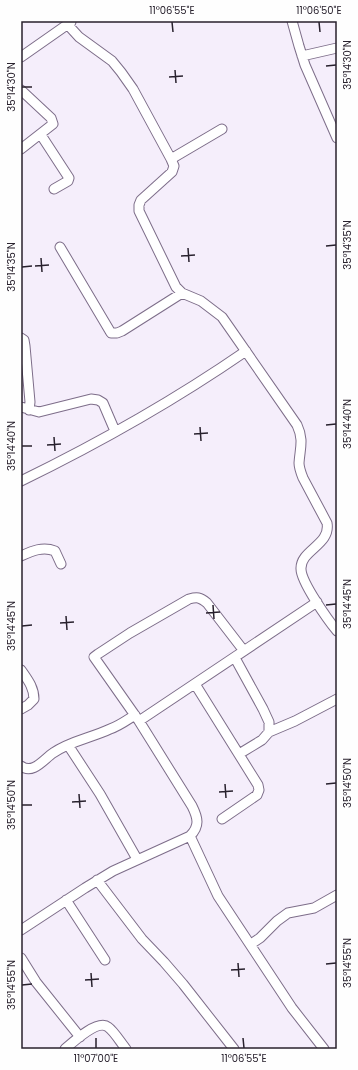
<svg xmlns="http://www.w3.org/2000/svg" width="358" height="1070" viewBox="0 0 358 1070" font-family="Poppins,sans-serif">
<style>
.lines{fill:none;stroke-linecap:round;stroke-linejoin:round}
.street-casing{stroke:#7d6d89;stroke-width:11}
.street{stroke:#fff;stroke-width:9}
.ticks{fill:none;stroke:#28212d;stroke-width:1.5}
.neatline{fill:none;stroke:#28212d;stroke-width:1.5}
.ticks-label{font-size:10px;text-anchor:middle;fill:#28212d}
</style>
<rect width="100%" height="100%" fill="#f5eefb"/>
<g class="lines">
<!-- street casing -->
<g class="street-casing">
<path id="street" d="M292,21L299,46L305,65L337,138
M68,25L79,37L112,61L121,72L133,89L171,159L174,166L172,172L141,200L139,205V211L176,287L182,293L201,301L222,317L297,425C304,440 300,448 299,463C299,468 301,473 303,478L327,523C331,545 300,550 301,569C301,582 328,620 337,631
M302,56L337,48
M21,57L71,22
M21,90L51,118L53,124L21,149
M41,135L69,178L68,181L54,189
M171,159L222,129
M60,247L111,333H117L122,331L182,293
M21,338L24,340L25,346L30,402L29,410
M21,407L39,412L91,399L98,400L103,403L115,431
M21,481C99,443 175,400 246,351
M21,556C32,551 43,546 55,551L61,564
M235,658L263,709L269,722V732L262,740L239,754
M21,670C27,679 34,687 34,699L28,705L21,709
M195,684L258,785L259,790L257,795L222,819
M139,721L94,657L98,654L130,633L189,599C197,597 200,597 207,603L244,651
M269,732L295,721L337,699
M68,745L100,794L137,859
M21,766C33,775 44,759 53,753C70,741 91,738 110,729C119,726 127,720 135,715
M190,836L218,896L292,1008L324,1049
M97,880L142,939L164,962L183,984L234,1049
M66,900L105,960
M21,930L85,888L113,871L190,836C200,826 198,818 192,806L139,721L317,602
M251,944L260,938L277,921L288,913L314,908L337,895
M21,958L36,982L80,1037
M65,1049C73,1042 98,1019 108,1027C114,1031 121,1043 126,1049"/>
</g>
<!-- street -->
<use href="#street" class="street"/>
</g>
<!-- ticks -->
<path class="ticks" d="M172,22L173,32M319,22L320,32M326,66L336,65M175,70L176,83M169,77L183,76M22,87H32M326,246L336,245M188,248L189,262M181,256L195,255M41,258L42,272M35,266L49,265M22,267L32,266M326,425L336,424M200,427L201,441M194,434L208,433M54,437L55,451M47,445L61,444M22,446H32M213,605L214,619M326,605L336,604M206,613L220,612M66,616L67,630M60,623L74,622M22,626L32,625M225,784L226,798M326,784L336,783M219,792L233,791M79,794L80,808M72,802L86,801M22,805H32M238,963L239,977M326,964L336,963M231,970L245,969M91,973L92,987M85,980L99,979M22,985L32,984M96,1038V1048M243,1038L244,1048"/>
<!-- border -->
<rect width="358" height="1070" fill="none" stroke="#fefefe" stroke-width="44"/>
<rect x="22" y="22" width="314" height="1026" class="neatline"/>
<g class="ticks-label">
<text x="172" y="14">11°06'55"E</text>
<text x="319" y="14">11°06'50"E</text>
<text transform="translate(347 65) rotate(-90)" y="4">35°14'30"N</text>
<text transform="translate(11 87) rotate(-90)" y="4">35°14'30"N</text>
<text transform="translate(347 245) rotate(-90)" y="4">35°14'35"N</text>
<text transform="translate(11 267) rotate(-90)" y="4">35°14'35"N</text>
<text transform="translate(347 424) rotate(-90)" y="4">35°14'40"N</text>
<text transform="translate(11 446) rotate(-90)" y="4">35°14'40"N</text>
<text transform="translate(347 604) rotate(-90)" y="4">35°14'45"N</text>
<text transform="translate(11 626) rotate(-90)" y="4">35°14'45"N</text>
<text transform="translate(347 783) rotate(-90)" y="4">35°14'50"N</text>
<text transform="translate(11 805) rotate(-90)" y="4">35°14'50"N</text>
<text transform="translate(347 963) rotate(-90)" y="4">35°14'55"N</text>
<text transform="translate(11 985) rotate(-90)" y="4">35°14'55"N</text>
<text x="96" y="1062">11°07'00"E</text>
<text x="244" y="1062">11°06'55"E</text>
</g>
</svg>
